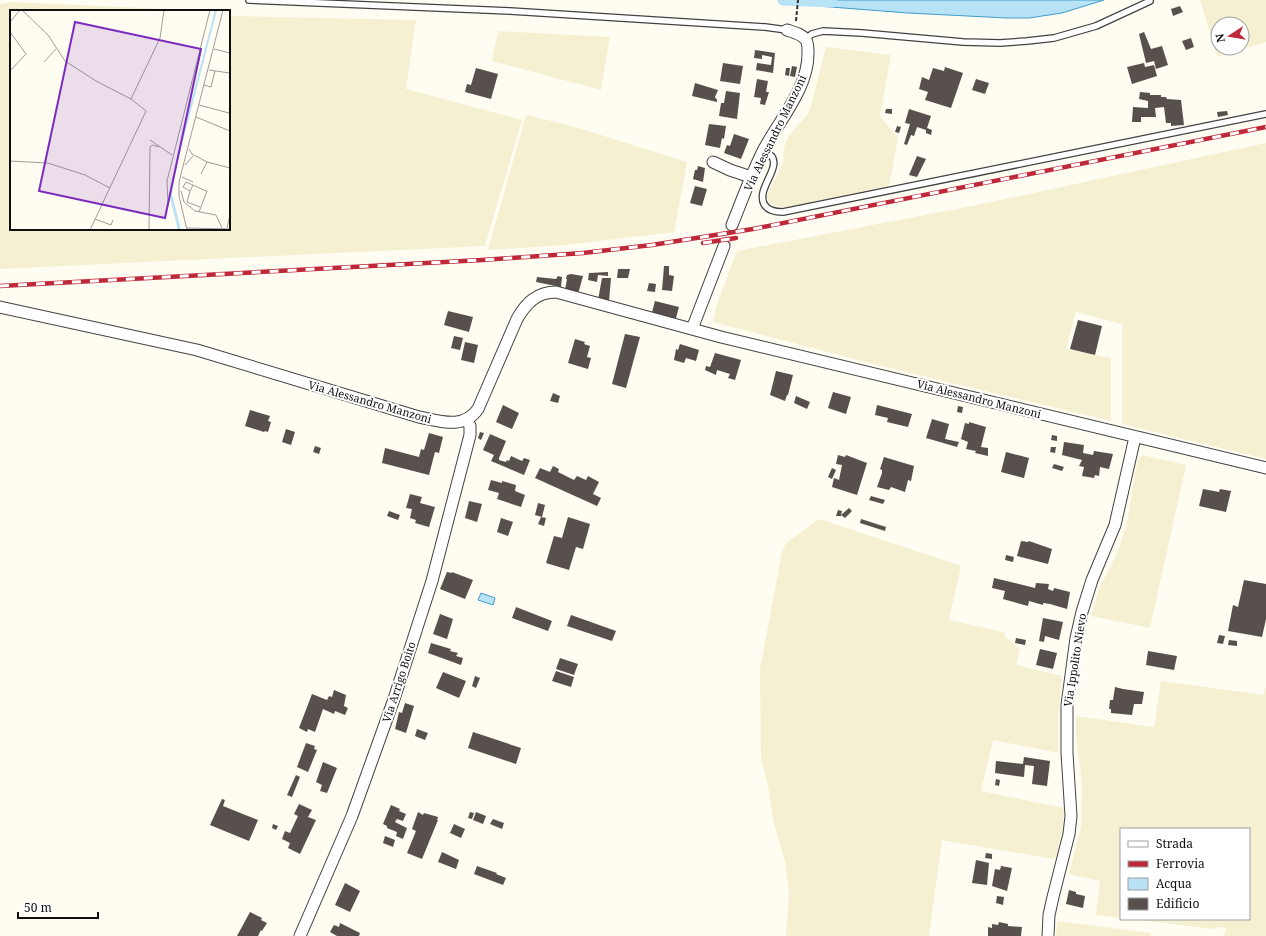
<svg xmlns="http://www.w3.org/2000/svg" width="1266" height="936" viewBox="0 0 1266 936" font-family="'Noto Serif',serif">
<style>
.farmland{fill:#f5f0d2;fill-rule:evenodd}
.water{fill:#b8e2f5;stroke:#3f9ccc}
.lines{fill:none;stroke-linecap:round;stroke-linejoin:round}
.canal{stroke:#b8e2f5;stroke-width:11}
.building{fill:#58504c}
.street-tunnel{stroke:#dbd8d0;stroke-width:11;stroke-dasharray:11 5.5;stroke-linecap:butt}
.lane-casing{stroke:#424242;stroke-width:8}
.street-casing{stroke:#424242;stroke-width:13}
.path{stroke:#313131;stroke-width:2;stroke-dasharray:4 2;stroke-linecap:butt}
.lane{stroke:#fff;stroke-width:5.5}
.street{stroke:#fff;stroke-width:11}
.rail-casing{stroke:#bf2839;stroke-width:4.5}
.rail{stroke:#fff;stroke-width:3;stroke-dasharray:9;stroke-linecap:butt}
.labels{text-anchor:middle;stroke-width:4;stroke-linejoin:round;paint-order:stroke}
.street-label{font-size:11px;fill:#0f0f0f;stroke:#fff}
.inset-river{fill:none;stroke:#b8e2f5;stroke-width:2}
.inset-road{fill:none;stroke:#9f9d97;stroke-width:1}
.view{fill:#7b2cbf;fill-opacity:0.15;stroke:#7b2cbf;stroke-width:2}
.inset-edge{fill:none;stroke:#0f0f0f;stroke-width:2}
</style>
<rect width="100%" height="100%" fill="#fffcf2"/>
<!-- farmland -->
<path class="farmland" d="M1200,0H1266V42L1217,57ZM1218,24H1242V48H1218Z
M13,2L165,9L177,11H11V229H229V16L416,20L406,89L522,120L485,246L0,269V4Z
M498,31L610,37L601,90L492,61Z
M826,47L891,55L880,116L898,138L889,186L789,207H779L771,204L768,201L767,196L783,163L784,148L788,137L807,115L811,106Z
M526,115L572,126L687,162L674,232L566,245L488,250Z
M1266,143V459L1122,424V324L1076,312L1066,349L1111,358V421L885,367L713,322L717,304L737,251L982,204Z
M1142,455L1186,465L1150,628L1091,616L1099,589L1117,553L1127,524L1134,479L1138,460Z
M819,519L961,566L949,620L1004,632L1005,637L1020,648L1016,665L1062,676L1058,720L1059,753L993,740L981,791L1064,808L1063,823L1057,855L1054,859L942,840L929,936H786L789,892L785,862L773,820L768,785L761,759L760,669L782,552L786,543Z
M1161,681L1264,695L1265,688H1266V936H1224L1226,928L1218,927L1212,929L1132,919H1249V829H1121V918L1096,915L1100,881L1069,874L1081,827L1082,784L1076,736V716L1154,727Z
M1057,921L1151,933V936H1056Z"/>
<!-- water -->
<path class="water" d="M819,0H1104L1062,13L1029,18H1007L908,13L818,6Z
M481,593L495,598L493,605L478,600Z"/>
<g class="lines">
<!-- canal -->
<path class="canal" d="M783,0L832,2"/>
</g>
<!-- building -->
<path class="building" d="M1180,6L1183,12L1173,16L1171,9Z
M1144,32L1151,49L1162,46L1168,65L1156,69L1154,61L1146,63L1139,34Z
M1191,38L1194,47L1186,50L1182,41Z
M755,50L775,53L773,73L756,70L757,63L771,65L772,57L762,55V59L754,58Z
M723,63L743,66L740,84L720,81Z
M1144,63L1145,67L1154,65L1157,76L1132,84L1127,67Z
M792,66L797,67L795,77L790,76Z
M945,67L963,73L951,108L925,100L928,92L919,89L922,77L929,80L933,68L944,71Z
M476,68L498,74L491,99L465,92L467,84L471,85Z
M786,68H790L789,76L785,75Z
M757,79L768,81L766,92H769L765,105L760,104L761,98L754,97Z
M976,79L989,83L985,94L972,90Z
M695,83L718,90L715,97L716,99H717V102L692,96Z
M726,91L740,93L737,119L719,116L721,103H724Z
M1140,92L1150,93V95H1161V97H1166L1167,99L1181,100L1184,125L1171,126V123H1166L1164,107L1155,108L1156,117H1141V122H1132L1133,107L1148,108V101L1139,99Z
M886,109H892V114L885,113Z
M909,109L931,116L927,128L932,130L931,135L926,133V130L917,127L914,136L911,135L907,145L904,144L910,124L905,123Z
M1227,111L1228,115L1218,117L1217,112Z
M709,124L726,126L724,139L722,138L720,148L705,145Z
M897,126L901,127L899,133L895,132Z
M734,134L749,139L741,159L724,153L727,145L730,146Z
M917,156L926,159L917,177L909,175Z
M698,166L705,168L703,182L693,179L695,170H697Z
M695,186L707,189L702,206L690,203Z
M664,266H669V275L674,276L672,291L662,290Z
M618,269H630L628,278H617Z
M608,272V276L598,275L597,282L588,280L589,273Z
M571,274L583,276L578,294L565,290L567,279H566L567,275Z
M558,276L562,277L561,287L536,282L537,277L556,279Z
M602,278H611L609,301L598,300Z
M649,283L656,284L655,292L647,291Z
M655,301L679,307L675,322L651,316Z
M448,311L473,317L469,332L444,325Z
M1078,320L1102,326L1095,355L1070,349Z
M625,334L640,337L626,388L612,384Z
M454,336L463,338L460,350L451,348Z
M575,339L585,342L584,344L590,346L587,357L591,358L588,369L568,363Z
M465,342L478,345L474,363L461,360Z
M680,344L699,350L696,361L686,358L684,363L674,360L676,349L678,350Z
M715,353L741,360L735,380L728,378L730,374L717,370L716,375L705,370L706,366L710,367Z
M776,371L793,375L788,395H787L785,401L770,395Z
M833,392L851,397L846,414L828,408Z
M553,393L560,396L558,403L550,401Z
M796,396L810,402L807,409L794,403Z
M503,405L519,413L512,429L496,422Z
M877,405L912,414L908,427L887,422L888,418L875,415Z
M958,406L963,407L962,413L957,412Z
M250,410L270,416L268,421L271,422L268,432L265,431L264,432L245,426Z
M932,419L949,424L945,439L959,442L957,447L926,438Z
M969,422L986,427L981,447L988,448V456L975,453L976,451L966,449L968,442L961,439L965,423L969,424Z
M286,429L295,432L291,445L282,442Z
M480,432L484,433L481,440L478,438Z
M429,433L443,437L439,453L435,452L429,475L382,463L385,448L419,457L421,449L424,450Z
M490,434L506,441L499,458V460L506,462L507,460L509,461L511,456L522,461L524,458L530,460L524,475L491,461L494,455L483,450Z
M1052,435L1057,436V441L1051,440Z
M1064,442L1084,445L1083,453L1093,455L1094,451L1113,454L1109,469L1100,467L1099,476L1095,475L1094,478L1082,476L1084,467L1079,466L1082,460L1062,455Z
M315,446L321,448L319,454L313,452Z
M1051,447H1056L1055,453L1050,452Z
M1006,452L1029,458L1024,478L1001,472Z
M838,455L845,457L846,455L867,463L857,495L832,487L834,478L839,480L842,465L836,464Z
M884,457L914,466L911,481L908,480L905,492L891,487L889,490L877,487L882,473V470L880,469Z
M1054,464L1064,467L1062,471L1052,468Z
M553,466L559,469L558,472L574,480L577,476L586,480L588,476L599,482L593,494L601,498L597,506L535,478L540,468L550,472Z
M832,468L836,470L832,479L828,477Z
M491,480L502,483V481L516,485L515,491L525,495L521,507L497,499L499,493L488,490Z
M1203,489L1219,492L1220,489L1231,491L1226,512L1199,506Z
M410,494L422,497L420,503L435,507L429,527L415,523L416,520L410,518L412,509L406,508Z
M871,496L885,500L883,504L869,500Z
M469,501L482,504L477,522L465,518Z
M538,503L545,505L542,517L535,515Z
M849,508L852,511L845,518L841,515V516H836L838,510L842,511L841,515Z
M389,511L400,515L398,520L387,516Z
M541,517L546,518L544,526L538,524Z
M568,517L590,524L583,549L576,547L569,570L546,563L554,536L562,538Z
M501,518L513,522L508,536L497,532Z
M861,519L886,527L885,531L860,523Z
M1021,541L1028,542L1029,541L1052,549L1048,564L1017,556Z
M1006,555L1014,557L1013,562L1005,560Z
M447,572L452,573V572L473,580L465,599L440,589Z
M994,578L1035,588L1036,583L1049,584L1048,589L1053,591L1054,588L1070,592L1067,609L1050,604L1043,603V605L1029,601L1028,606L1003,599L1005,591L992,588Z
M1244,580L1266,584V619L1262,637L1228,631L1233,605L1238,607Z
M516,607L552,621L548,631L512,618Z
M440,614L453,619L447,639L433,634Z
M571,615L616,631L612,641L567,626Z
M1043,618L1063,622L1059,640L1045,636L1044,642L1039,641Z
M1219,635L1225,636L1223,644L1217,643Z
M1016,638L1026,640L1025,645L1015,643Z
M1229,640L1237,641V646L1228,645Z
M431,643L451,649L450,651L458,653L456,656L463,658L461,665L428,653Z
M1040,649L1057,653L1053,669L1036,665Z
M1148,651L1177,656L1174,670L1146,665Z
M560,658L578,664L574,675L556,669Z
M556,671L574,677L571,687L552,681Z
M443,672L466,681L459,698L436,688Z
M475,676L480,678L476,688L472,686Z
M1115,687L1123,689L1144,692L1142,704H1134L1132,715L1111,713V709H1109L1110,700H1113Z
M334,690L346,695L344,706L348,708L345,715L335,711L334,714L323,709L315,732L308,729L307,732L299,728L312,694L327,700L329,696L332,697Z
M405,703L414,706L406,733L395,729L399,712L402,713Z
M417,729L428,733L425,740L415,736Z
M473,732L521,748L516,764L468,748Z
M306,743L315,746L314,749L317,750L308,772L297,767Z
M1024,757L1050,761L1047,786L1032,784L1034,766L1025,765L1024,777L995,773L996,761L1023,764Z
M323,762L337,768L327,793L320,791L322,785L316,782Z
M296,775L300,777L292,797L287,795Z
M996,779L1000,780L999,786L995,785Z
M222,799L225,800L223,806L258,820L249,841L210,825Z
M299,804L312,810L308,817L316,820L300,854L288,848L290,843L282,839L285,831L290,833L298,816L294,814Z
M391,805L400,809L399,811L406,814L403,821L397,819L395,822L407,828L403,839L396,836L397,832L387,828V826L383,824Z
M418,812L423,815L424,813L438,817L437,820H438L422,859L407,853L416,831L412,829Z
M470,812L474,813L472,819L468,818Z
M476,812L486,816L483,824L473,820Z
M493,819L504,823L502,829L490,824Z
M273,824L278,826L276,830L272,828Z
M454,824L465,829L461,838L450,833Z
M385,836L395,840L393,847L383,843Z
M442,852L459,860L456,869L438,862Z
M986,853L992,854V859L985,858Z
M976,860L989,863L987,885L972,883Z
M477,866L497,873L496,874L506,878L503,885L474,874Z
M1001,866L1012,868L1007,891L992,886L995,869L1000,870Z
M345,883L360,891L350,912L335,905Z
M1069,890L1076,892V894L1085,896L1083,908L1066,904Z
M997,896L1004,897L1003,905L996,903Z
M250,912L262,918L261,920L267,923L262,931L261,930L258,936H237Z
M999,922L1008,924V926L1022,927L1021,936H988V927L992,928V924L998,925Z
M340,923L360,933L359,936H337L330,932L334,925L339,927Z"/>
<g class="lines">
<!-- street-tunnel -->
<path class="street-tunnel" d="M724,246L732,225"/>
<!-- lane casing -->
<g class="lane-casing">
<path id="lane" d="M249,0L510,11L765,27L787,30
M805,39L812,34L823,31L862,33L963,42L1000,43L1027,41L1054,38L1096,26L1150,1
M764,151C790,162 755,186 764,204C768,211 776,212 783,212L1266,114"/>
</g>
<!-- street casing -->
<g class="street-casing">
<path id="street" d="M713,162L730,170L751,177
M732,225C742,200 751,175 763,151C779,120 809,88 808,52C808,48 808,43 806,40C802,34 793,32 787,30
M0,307L197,350L419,417C440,421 463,430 478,409L517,319C526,303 537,292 556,292L721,337L1266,468
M692,329L724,246
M300,936L352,816L394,699L432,581L470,435V426L467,420
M1048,936L1049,915L1053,897L1069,834L1071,816L1067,753V705L1076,638L1082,612L1092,580L1115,525L1135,437"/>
</g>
<!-- path -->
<path class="path" d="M796,21L798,0"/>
<!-- lane -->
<use href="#lane" class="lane"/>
<!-- street -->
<use href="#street" class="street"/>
<!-- rail casing -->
<g class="rail-casing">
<path id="rail" d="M703,243L736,238
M0,286L482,260L583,253L652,245L753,229L1266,127"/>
</g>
<!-- rail -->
<use href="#rail" class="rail"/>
</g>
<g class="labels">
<!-- street labels -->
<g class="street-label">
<text transform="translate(775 133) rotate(-64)" y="4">Via Alessandro Manzoni</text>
<text transform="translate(979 399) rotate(14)" y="4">Via Alessandro Manzoni</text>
<text transform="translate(370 402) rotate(16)" y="4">Via Alessandro Manzoni</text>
<text transform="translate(1075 660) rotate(-81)" y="4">Via Ippolito Nievo</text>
<text transform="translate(399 682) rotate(-72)" y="4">Via Arrigo Boito</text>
</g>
</g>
<!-- overview -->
<g transform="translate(10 10)">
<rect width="220" height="220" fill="#fffcf2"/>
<path d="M167,148L162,184L171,220H168L159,183Z" fill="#b8e2f5"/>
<path class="inset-river" d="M167,150L206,0"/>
<path class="inset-road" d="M12,0L38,25L55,51L86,71L121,89L136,101L80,220M0,12L10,0M0,22L16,44L0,61M204,39L220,43M34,52L46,39M199,60L220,63M194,75L201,77L205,61M121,89L150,28L154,0M189,95L219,103L220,99M186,107L220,121M140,130L162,145M179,139L182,144L197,152L220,158M0,151L38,153L75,165L100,178M175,155L183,146M191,164L197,152M172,167L183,172M183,175L180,181L173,177L176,172L196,181H197L189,202M171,181L174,192L185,201L206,205L212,218M180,181L177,192L190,197M158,193L157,171L200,0M85,209L101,215L103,210M177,218L220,219M217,218L220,205M139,220L140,137L142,135L149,137M177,220L169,186V172L213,0"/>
<path class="view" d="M65,12L191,39L155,208L29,181Z"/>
<rect width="220" height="220" class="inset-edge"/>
</g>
<!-- legend -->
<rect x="1120" y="828" width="130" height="92" fill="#ffffff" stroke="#9f9f9f"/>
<rect x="1128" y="841" width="20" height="6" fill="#ffffff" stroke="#9f9f9f"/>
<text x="1156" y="848" font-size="12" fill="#0f0f0f">Strada</text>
<rect x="1128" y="861" width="20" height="6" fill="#bf2839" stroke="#9f9f9f"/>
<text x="1156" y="868" font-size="12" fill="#0f0f0f">Ferrovia</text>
<rect x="1128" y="878" width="20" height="12" fill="#b8e2f5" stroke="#9f9f9f"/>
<text x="1156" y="888" font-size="12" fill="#0f0f0f">Acqua</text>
<rect x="1128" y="898" width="20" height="12" fill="#58504c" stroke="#9f9f9f"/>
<text x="1156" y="908" font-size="12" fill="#0f0f0f">Edificio</text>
<!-- north arrow -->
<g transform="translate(1230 36) rotate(258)"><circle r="19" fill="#ffffff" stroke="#9f9f9f"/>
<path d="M0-3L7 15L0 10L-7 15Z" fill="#bf2839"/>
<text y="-6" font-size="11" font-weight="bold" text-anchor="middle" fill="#0f0f0f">N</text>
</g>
<!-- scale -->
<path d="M18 912v6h80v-6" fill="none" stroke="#0f0f0f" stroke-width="2"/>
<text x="24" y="912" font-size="12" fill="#0f0f0f" stroke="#ffffff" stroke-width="3" paint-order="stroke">50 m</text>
</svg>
